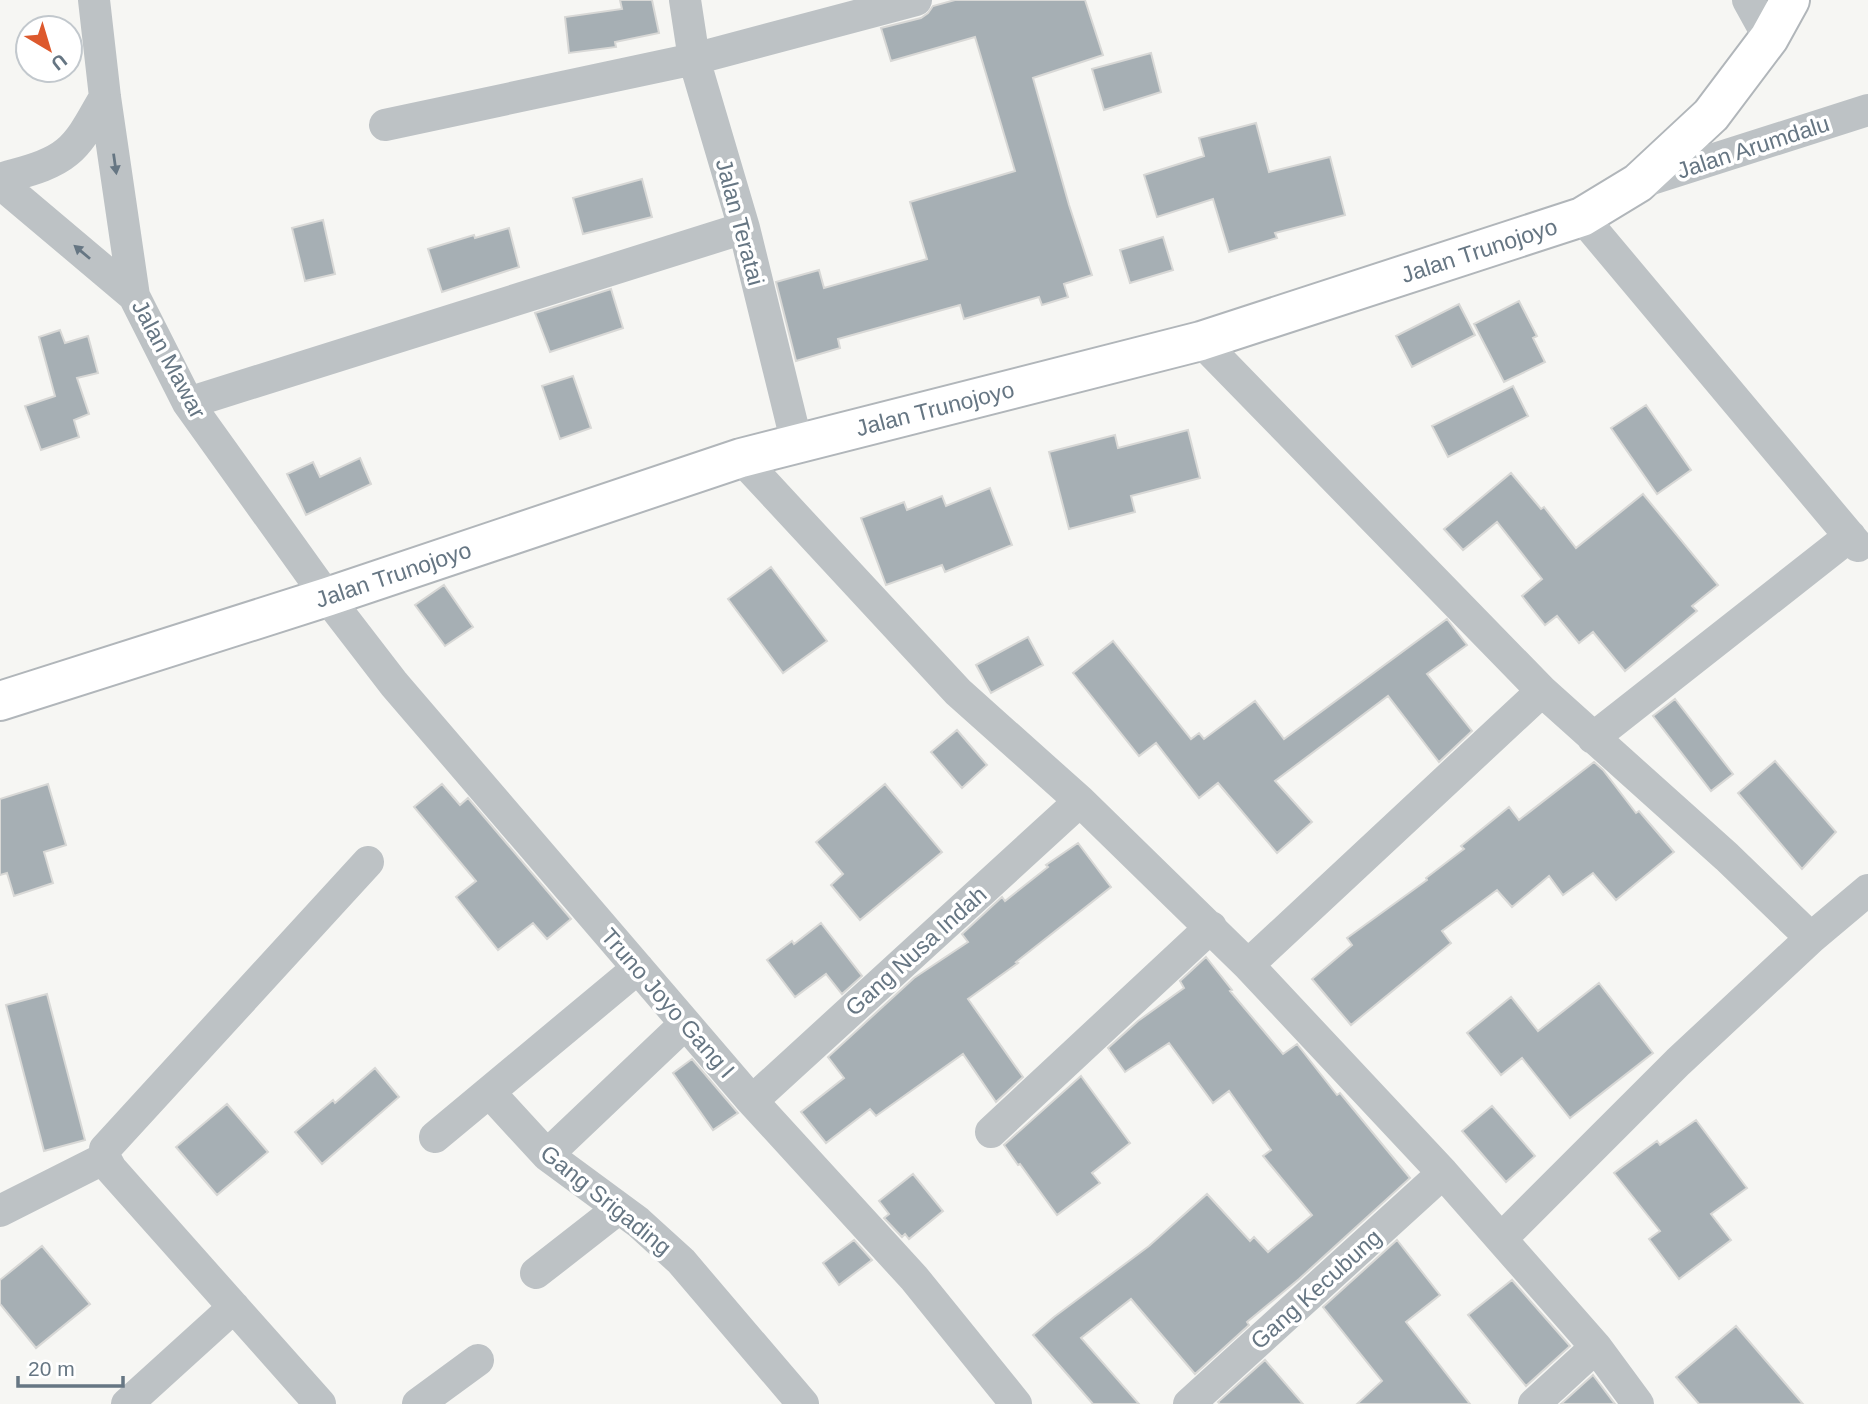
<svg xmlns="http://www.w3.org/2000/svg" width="1868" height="1404" viewBox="0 0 1868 1404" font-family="Helvetica,sans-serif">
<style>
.building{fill:#a6afb4;stroke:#d8d8d6;stroke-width:2}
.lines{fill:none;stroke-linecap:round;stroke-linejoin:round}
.primary-casing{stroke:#b1b6ba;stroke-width:42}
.minor{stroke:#bdc2c5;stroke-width:32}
.primary{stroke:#fff;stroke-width:38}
.oneway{fill:#667683}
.labels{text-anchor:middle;stroke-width:7;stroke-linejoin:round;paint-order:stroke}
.street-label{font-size:23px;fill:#667683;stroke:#fff}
</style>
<rect width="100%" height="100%" fill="#f6f6f3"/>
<!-- building -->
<path class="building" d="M620,0H652L659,33L615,42L616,47L569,53L565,17L622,9Z
M955,0H1085L1103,55L1033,78L1069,205L1092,275L1064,284L1068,297L1042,305L1039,297L964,319L960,305L838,339L840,348L796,361L776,282L819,270L824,288L927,259L910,202L1015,171L975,37L891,61L881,28L921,18L928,13L933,6Z
M1151,53L1161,92L1104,110L1092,69Z
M1256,123L1269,172L1330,157L1345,215L1275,233L1277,238L1229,252L1213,199L1157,217L1144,175L1204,156L1199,138Z
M642,179L652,217L583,234L573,198Z
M323,220L335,274L305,281L292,228Z
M509,228L519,267L442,292L428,249L474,235L475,238Z
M1163,237L1173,270L1130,283L1120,250Z
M611,289L623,328L550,352L535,313Z
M1519,301L1537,336L1533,338L1545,362L1504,382L1474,324Z
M1459,304L1475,335L1412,367L1396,336Z
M60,330L65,343L88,336L98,373L77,378L89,414L74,420L79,437L41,450L25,406L55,396L39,337Z
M573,376L591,428L560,439L542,386Z
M1513,386L1528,416L1448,457L1432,426Z
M1646,405L1691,470L1657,494L1611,428Z
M1188,430L1200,478L1131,496L1135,512L1069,529L1049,452L1115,435L1118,448Z
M360,458L371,484L306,515L287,474L313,462L320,477Z
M1511,473L1541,509L1544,507L1576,548L1643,494L1718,585L1692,606L1697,611L1625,671L1593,632L1579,643L1557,616L1545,625L1522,596L1542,579L1497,522L1463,550L1444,529Z
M990,488L1012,545L945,572L942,565L886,585L861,518L904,502L907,510L942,496L946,506Z
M771,567L827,641L783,673L728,599Z
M444,585L473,627L445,646L415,605Z
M1447,619L1467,645L1427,674L1472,731L1439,762L1388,696L1275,781L1312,822L1277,853L1218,783L1199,798L1156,743L1139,756L1073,673L1113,641L1191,739L1199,733L1204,739L1255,701L1284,739Z
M1028,637L1043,665L991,693L976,665Z
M1675,699L1733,774L1711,791L1653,716Z
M957,730L987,765L962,788L931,752Z
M1775,761L1836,832L1802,869L1738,793Z
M1594,762L1603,770L1636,813L1639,811L1674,852L1616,900L1593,873L1563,895L1549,876L1512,907L1497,890L1442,931L1451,943L1351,1025L1312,979L1352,945L1347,938L1427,880L1426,878L1464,849L1461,846L1509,807L1519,820Z
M48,784L66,845L44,852L53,883L14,896L7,873L0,875V799Z
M442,784L460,805L468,798L571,919L547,939L533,923L498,950L456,897L476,881L414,807Z
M885,784L942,852L860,920L831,885L843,874L816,842Z
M1078,843L1111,887L1016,962L1018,963L968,999L1023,1077L996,1102L963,1054L876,1116L870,1109L826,1143L801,1112L844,1078L828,1057L914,978L968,942L962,934L1002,897L1005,901L1048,867L1046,865Z
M821,923L862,976L842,994L826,974L795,997L767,960L792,941L794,944Z
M1206,957L1232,990L1230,991L1283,1054L1297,1044L1337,1095L1340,1093L1410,1178L1299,1279L1247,1322L1249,1325L1195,1374L1131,1299L1081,1338L1139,1404H1093L1033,1335L1054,1317L1149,1246L1207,1194L1250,1241L1254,1237L1268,1252L1312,1215L1263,1156L1271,1150L1229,1091L1213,1103L1169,1043L1125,1072L1108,1048L1138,1021L1184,988L1180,981Z
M1599,983L1653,1053L1570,1118L1522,1058L1501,1075L1467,1033L1511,997L1538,1031Z
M47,994L85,1140L44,1151L6,1005Z
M692,1059L738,1113L713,1130L673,1073Z
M375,1068L399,1097L322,1164L295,1132L333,1100L335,1103Z
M1081,1076L1130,1143L1092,1173L1100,1183L1057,1215L1020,1164L1018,1165L1004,1145Z
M227,1104L268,1152L217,1195L176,1147Z
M1492,1106L1535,1156L1506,1182L1462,1131Z
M1696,1120L1747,1188L1711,1214L1731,1240L1679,1279L1649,1239L1660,1231L1614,1173L1657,1141L1660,1145Z
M913,1174L943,1211L909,1239L905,1234L902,1237L884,1218L889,1214L879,1201Z
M854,1240L872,1260L839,1285L823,1263Z
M1397,1240L1440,1295L1406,1322L1470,1404H1357L1382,1381L1323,1307Z
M42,1246L90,1304L36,1348L0,1304V1280Z
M1512,1280L1570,1346L1526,1386L1468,1315Z
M1736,1326L1803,1404H1699L1676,1377Z
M1265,1360L1303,1404H1220L1218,1402Z
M1593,1375L1615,1404H1561Z"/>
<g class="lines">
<!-- primary casing -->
<g class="primary-casing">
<g id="primary">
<path id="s1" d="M0,701L327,597L741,458L1201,341L1582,217L1638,183L1711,115L1769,38L1790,0"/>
</g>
</g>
<!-- minor -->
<path class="minor" d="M94,0L105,97L134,296L188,403L327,597L394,684L752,1101L914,1278L1016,1404
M685,0L694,59L744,228L797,444
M1748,0L1769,38
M385,125L694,59L916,0
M0,179C22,172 49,167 67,152C84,138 94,115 105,97
M0,183L134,296
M1639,183L1868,110
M1582,217L1858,546
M1201,341L1542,691L1248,965
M188,403L744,228
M741,458L958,692L1080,801L1248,965L1443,1173L1596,1347
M1593,738L1850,536
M1811,938L1868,890
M490,1093L547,1155L638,1222L681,1261L803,1404
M752,1101L1080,801
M991,1132L1211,927
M435,1137L638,968
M547,1155L685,1024
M0,1211L105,1158
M1502,1238L1678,1062L1811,938L1727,857L1542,691
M536,1273L618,1209
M127,1404L234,1307
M320,1404L111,1169L105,1158V1149L368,862
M418,1404L478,1360
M1189,1404L1443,1173
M1534,1404L1596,1347L1638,1404"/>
<!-- primary -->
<use href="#primary" class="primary"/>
</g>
<!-- one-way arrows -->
<defs><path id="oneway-solid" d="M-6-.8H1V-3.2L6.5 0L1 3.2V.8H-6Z" transform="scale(1.75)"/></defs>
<g class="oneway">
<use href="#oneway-solid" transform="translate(115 164) rotate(82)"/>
<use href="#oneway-solid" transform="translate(82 252) rotate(-140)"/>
</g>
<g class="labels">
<!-- street labels -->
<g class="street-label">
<text transform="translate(1753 147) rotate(-18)" y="8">Jalan Arumdalu</text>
<text transform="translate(740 222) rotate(75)" y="8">Jalan Teratai</text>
<text dy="8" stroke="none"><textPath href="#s1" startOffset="1547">Jalan Trunojoyo</textPath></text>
<text transform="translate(169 359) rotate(62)" y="8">Jalan Mawar</text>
<text dy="8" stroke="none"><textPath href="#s1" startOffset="980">Jalan Trunojoyo</textPath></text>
<text dy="8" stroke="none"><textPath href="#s1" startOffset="413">Jalan Trunojoyo</textPath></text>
<text transform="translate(916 951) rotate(-42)" y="8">Gang Nusa Indah</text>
<text transform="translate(668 1003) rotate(49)" y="8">Truno Joyo Gang I</text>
<text transform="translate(606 1200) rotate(39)" y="8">Gang Srigading</text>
<text transform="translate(1316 1289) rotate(-42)" y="8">Gang Kecubung</text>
</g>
</g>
<!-- north arrow -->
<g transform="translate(49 49) rotate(142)"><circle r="33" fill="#ffffff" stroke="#c2c8cd" stroke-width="2"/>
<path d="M0-5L12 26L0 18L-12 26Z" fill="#dd592d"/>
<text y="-10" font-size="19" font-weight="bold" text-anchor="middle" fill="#667683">U</text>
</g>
<!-- scale -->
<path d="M18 1376v10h105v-10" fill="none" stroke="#667683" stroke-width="3.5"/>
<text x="28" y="1376" font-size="21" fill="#667683" stroke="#ffffff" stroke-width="5" paint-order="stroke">20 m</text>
</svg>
